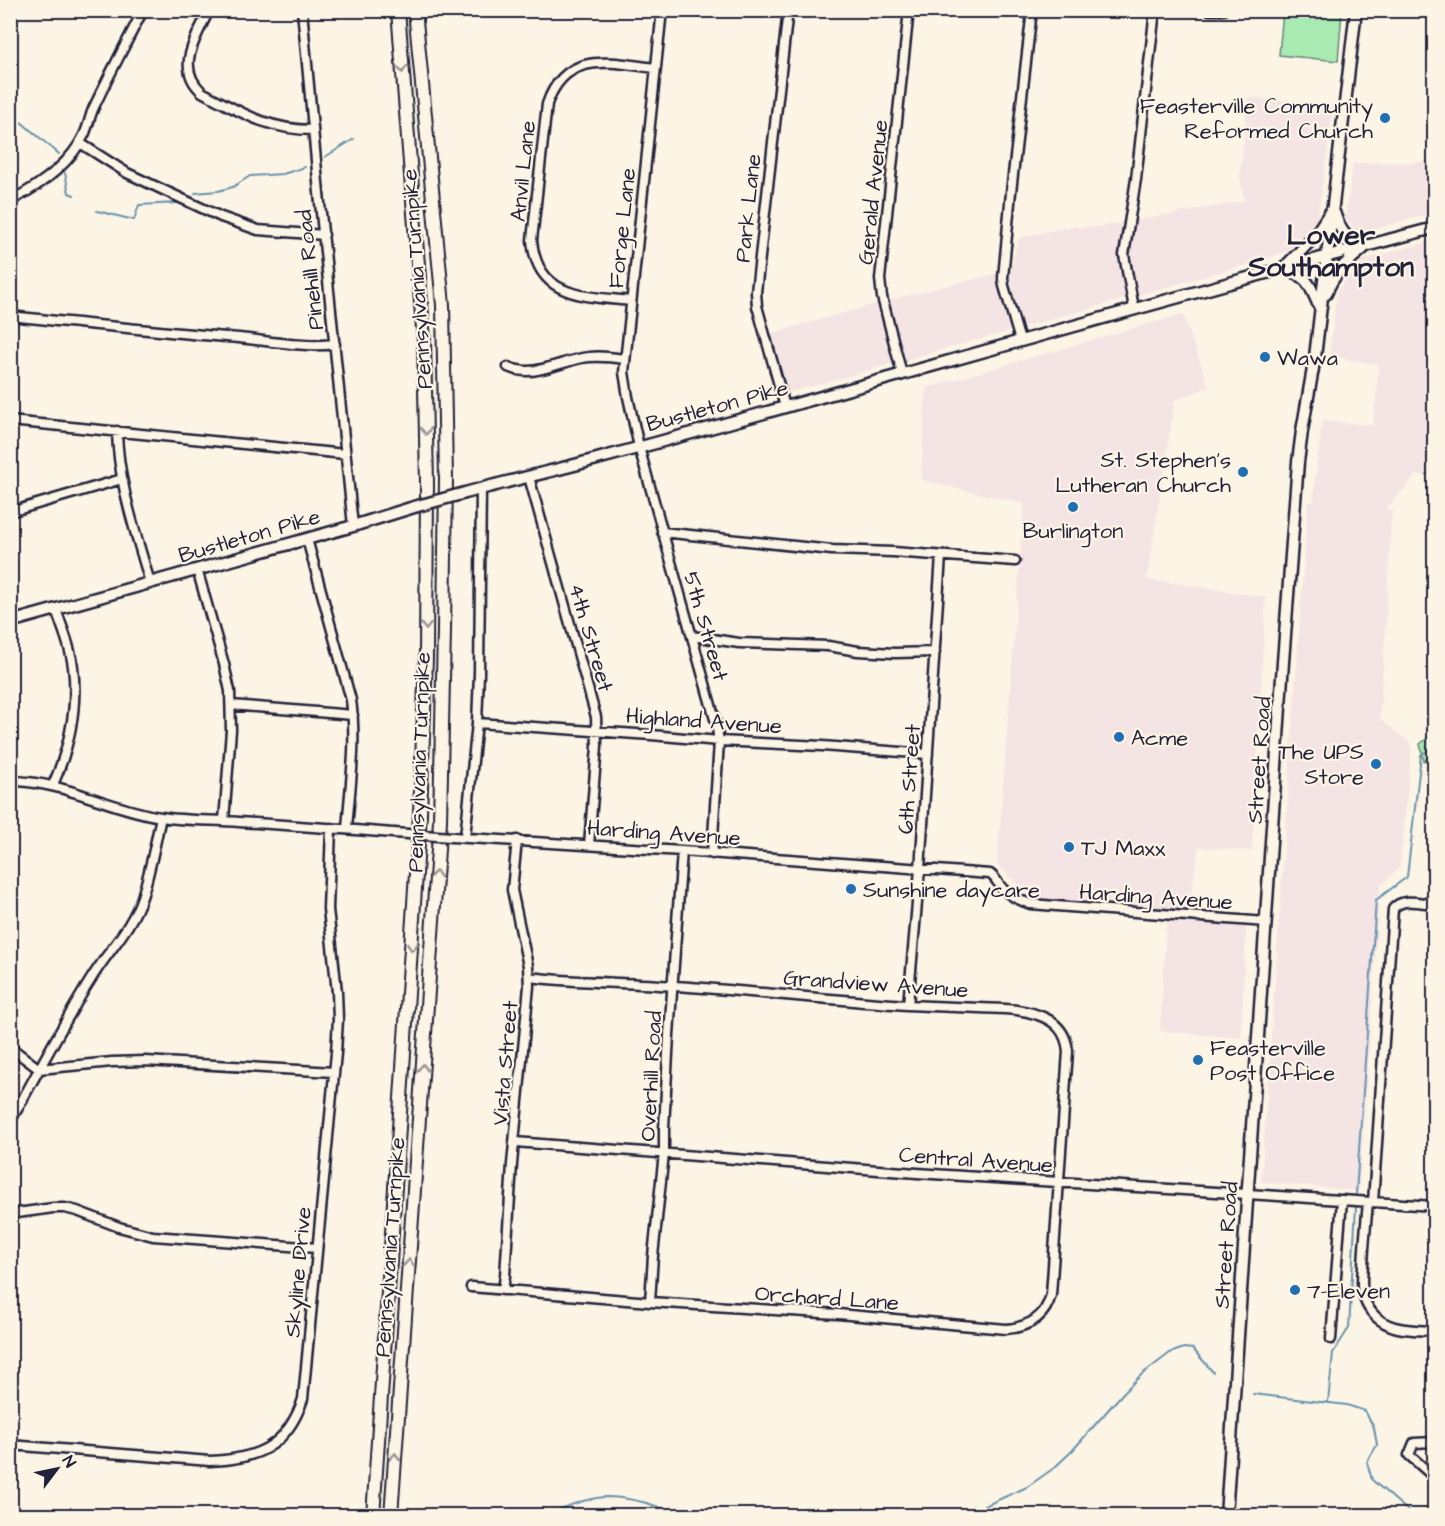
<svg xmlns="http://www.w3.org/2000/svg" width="1445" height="1526" viewBox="0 0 1445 1526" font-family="'Architects Daughter',sans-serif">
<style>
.built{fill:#f5e4e4}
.green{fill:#a9eab3;stroke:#668677;stroke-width:1.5}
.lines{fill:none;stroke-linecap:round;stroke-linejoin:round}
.stream{stroke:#6892ae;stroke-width:2}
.minor-casing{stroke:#22223b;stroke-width:13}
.major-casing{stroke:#22223b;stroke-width:15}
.highway-casing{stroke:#22223b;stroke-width:16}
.minor{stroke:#fcf5e5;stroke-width:8}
.major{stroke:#fcf5e5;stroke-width:10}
.highway{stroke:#fcf5e5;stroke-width:12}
.minor-bridge-casing{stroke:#22223b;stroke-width:13;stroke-linecap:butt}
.major-bridge-casing{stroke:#22223b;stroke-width:15;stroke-linecap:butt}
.minor-bridge{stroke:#fcf5e5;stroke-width:8}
.major-bridge{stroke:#fcf5e5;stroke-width:10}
.oneway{stroke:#9a9698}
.poi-dot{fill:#1f6fb2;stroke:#fcf5e5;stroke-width:2}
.labels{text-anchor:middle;stroke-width:4.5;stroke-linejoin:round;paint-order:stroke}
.poi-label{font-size:22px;fill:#22223b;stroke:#fcf5e5;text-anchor:start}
.street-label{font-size:22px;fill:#22223b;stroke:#fcf5e5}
.district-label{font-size:28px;font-weight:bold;fill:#22223b;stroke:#fcf5e5}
</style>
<rect width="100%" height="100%" fill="#fcf5e5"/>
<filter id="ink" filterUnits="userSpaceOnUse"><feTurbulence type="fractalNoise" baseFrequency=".0167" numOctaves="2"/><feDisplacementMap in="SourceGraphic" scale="12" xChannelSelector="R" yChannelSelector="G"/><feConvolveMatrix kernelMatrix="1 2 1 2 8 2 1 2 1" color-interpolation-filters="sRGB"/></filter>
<g filter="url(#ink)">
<!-- built -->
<path class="built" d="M1248,97L1334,106L1318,216L1312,233L1301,243L1288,251L1257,262L787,393L769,334L890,300L1010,270L1019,238L1068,227H1098L1244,201L1240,177Z
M1434,156V213L1358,233L1345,217L1353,163L1433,162Z
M1434,240V476L1416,475L1386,509L1392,510L1380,719L1412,744L1400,867L1380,886L1359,1191L1261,1182L1308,502H1313L1322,421L1373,425L1379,365L1329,356L1337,291L1362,260Z
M1183,314L1209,387L1175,400L1147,579L1266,597L1252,851L1199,847L1189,905L1246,928L1241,1038L1160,1031L1167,908L1030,898L997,864L1024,504L921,480L926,388Z"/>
<!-- green -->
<path class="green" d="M1283,11H1342L1338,61L1279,55Z
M1434,733V755L1424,761L1420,744Z"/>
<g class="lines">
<!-- stream -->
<path class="stream" d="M10,138L21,122L59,154
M325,157L354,139
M65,173L69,193L74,195
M195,193L218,191L233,187L250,176L283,174L305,167
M97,211L134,220L139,205L178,203
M1356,1194L1376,900L1407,877L1421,755L1434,746
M1253,1394L1347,1405L1365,1411L1374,1428L1377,1445L1367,1462L1372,1480L1414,1516
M1328,1402L1333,1353L1349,1328L1356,1207
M546,1516C564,1507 588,1497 608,1497C633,1498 658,1505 680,1516
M962,1516L1027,1487L1054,1468L1072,1451L1123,1393L1141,1375L1170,1353L1184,1348L1193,1349L1213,1372"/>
<!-- minor casing -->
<g class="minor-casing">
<path id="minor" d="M209,10C197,37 174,67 202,92C240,112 268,130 313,130
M302,10L319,193L353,526
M662,10L624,372L628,397L639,447L716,723L719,741L712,854
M1209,10H1224
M10,14L12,10
M80,143L127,173L221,217L258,230L324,235
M10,201C39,186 70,165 84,135C89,125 90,114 95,105C110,73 127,42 143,10
M631,301C586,296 537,299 532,240L547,104C566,49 611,63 656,68
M1134,308L1124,255L1136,179L1155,10
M10,316C87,324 163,332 239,338C269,341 306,348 335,344
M1020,341L1004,286L1003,278L1011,192L1032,10
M508,367C533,378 557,363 582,358C596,355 611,357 625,359
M902,374L882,297L880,279L909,10
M785,407L757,306L756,292L788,10
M10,421L345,454
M117,431C118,483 136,533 150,583
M529,477L596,717L597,746L589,845
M10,512L122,479
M662,532L832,550L893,552L1015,561
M307,539L351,700C357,743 350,787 347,829
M197,569L224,664L230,691L231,730L224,821
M692,636L739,643L828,646L858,651L895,653L935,652
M231,705L353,715
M477,723L651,735L719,741L822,746L928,754
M10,781C65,781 108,809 161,817C187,821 213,820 239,822C291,825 342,829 394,833
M53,785C69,748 78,708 73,667C71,647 62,628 56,609
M452,837L682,851L990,874C996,878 998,884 1003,889C1011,897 1020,900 1030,904L1266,922
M465,837L477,723L479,674L481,488
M908,1005L920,869L941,556
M10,1047L39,1069L112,1062L145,1061L334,1072
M10,1122C37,1074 62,1025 91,979C108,951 131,929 142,897C150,872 155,844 161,817
M515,1142L917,1173L1434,1206
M1368,1202C1366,1223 1364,1245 1363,1266C1362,1276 1361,1285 1363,1294C1366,1308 1376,1320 1389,1325C1402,1331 1420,1330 1434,1331
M1373,1202L1393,909C1402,897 1421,903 1434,904
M10,1214L53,1208H65L77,1211L119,1227L153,1236L317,1248
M471,1287L650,1302L838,1314L1006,1329C1029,1327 1045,1318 1051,1295L1068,1051C1066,1032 1056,1021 1038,1015C1019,1008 1000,1009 980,1008C956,1007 931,1006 907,1005C829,1000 752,991 674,986C626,982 577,983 529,977
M503,1290L505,1276L512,1164L529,986L528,966L512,890L517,840
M650,1302L653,1256L664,1153V1128L669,1035L682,851
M1331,1339L1342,1200
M1434,1442L1414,1443L1409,1455L1434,1477
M10,1445L210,1461C257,1459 287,1447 303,1399L336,1053L338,1019L337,992L328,909L331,828"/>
</g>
<!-- major casing -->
<g class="major-casing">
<path id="major" d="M1334,212C1341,234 1346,239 1367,245
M1326,294C1333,273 1348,261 1365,247
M1320,308C1309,284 1310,278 1284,268L1314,237L1331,211
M465,493C509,481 553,471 597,459C877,383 1154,301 1434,228
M10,622L353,526L414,507
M1226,1516L1283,662L1298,462L1302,431L1315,357L1356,10"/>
</g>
<!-- highway casing -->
<g class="highway-casing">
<path id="highway" d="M373,1516L420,814L426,659L427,484L424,341L398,10
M391,1516L440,821L444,631L446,479L443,305L415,10"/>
</g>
<!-- minor -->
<use href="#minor" class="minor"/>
<!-- major -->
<use href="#major" class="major"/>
<!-- highway -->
<use href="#highway" class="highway"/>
<!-- minor-bridge casing -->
<g class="minor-bridge-casing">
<path id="minor-bridge" d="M394,833L452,837"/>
</g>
<!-- major-bridge casing -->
<g class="major-bridge-casing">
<path id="major-bridge" d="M414,507L465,493"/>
</g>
<!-- minor-bridge -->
<use href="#minor-bridge" class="minor-bridge"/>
<!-- major-bridge -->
<use href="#major-bridge" class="major-bridge"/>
</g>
<!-- one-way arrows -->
<defs><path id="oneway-chevron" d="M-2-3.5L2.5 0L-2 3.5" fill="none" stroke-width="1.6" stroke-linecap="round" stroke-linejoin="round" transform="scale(1.5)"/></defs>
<g class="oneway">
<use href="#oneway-chevron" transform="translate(402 69) rotate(86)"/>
<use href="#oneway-chevron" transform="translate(426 431) rotate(89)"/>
<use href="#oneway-chevron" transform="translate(426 626) rotate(90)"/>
<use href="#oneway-chevron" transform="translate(436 874) rotate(-86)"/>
<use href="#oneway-chevron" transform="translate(412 947) rotate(94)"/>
<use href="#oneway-chevron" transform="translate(423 1068) rotate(-86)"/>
<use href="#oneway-chevron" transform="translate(409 1263) rotate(-86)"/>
<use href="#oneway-chevron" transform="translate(395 1457) rotate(-86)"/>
</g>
</g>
<!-- markers -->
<g class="poi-dot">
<circle cx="1385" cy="118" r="6"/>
<circle cx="1265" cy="357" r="6"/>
<circle cx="1243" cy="472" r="6"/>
<circle cx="1073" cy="507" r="6"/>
<circle cx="1119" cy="737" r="6"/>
<circle cx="1376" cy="764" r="6"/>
<circle cx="1069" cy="847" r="6"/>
<circle cx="851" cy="889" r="6"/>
<circle cx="1198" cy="1060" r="6"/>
<circle cx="1295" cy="1290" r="6"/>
</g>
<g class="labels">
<!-- poi labels -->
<g class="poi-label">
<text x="1373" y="113" text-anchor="end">Feasterville Community<tspan x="1373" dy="25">Reformed Church</tspan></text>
<text x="1277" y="365">Wawa</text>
<text x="1231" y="467" text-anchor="end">St. Stephen's<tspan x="1231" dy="25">Lutheran Church</tspan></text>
<text x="1073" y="538" text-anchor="middle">Burlington</text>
<text x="1131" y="745">Acme</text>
<text x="1364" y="759" text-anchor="end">The UPS<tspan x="1364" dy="25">Store</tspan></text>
<text x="1081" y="855">TJ Maxx</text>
<text x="863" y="897">Sunshine daycare</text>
<text x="1210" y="1055">Feasterville<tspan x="1210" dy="25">Post Office</tspan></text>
<text x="1307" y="1298">7-Eleven</text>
</g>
<!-- street labels -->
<g class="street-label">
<text transform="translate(522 171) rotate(-84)" y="8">Anvil Lane</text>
<text transform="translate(872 192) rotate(-84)" y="8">Gerald Avenue</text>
<text transform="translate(747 208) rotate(-84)" y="8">Park Lane</text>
<text transform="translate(621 228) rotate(-84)" y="8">Forge Lane</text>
<text transform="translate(309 270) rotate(-96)" y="8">Pinehill Road</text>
<text transform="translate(416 279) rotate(-94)" y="8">Pennsylvania Turnpike</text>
<text transform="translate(717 405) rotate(-15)" y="8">Bustleton Pike</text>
<text transform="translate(249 535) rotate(-16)" y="8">Bustleton Pike</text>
<text transform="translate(707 626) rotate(74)" y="8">5th Street</text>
<text transform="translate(592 637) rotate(74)" y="8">4th Street</text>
<text transform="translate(704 720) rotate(4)" y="8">Highland Avenue</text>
<text transform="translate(1258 760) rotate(-86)" y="8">Street Road</text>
<text transform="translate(418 762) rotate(-88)" y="8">Pennsylvania Turnpike</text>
<text transform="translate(908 779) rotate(-86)" y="8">6th Street</text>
<text transform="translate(664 832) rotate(4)" y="8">Harding Avenue</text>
<text transform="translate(1156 896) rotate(4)" y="8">Harding Avenue</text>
<text transform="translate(876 983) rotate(4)" y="8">Grandview Avenue</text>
<text transform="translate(504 1063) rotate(-85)" y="8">Vista Street</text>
<text transform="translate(650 1076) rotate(-87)" y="8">Overhill Road</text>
<text transform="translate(976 1159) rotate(4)" y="8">Central Avenue</text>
<text transform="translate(1225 1245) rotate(-86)" y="8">Street Road</text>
<text transform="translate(389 1247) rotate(-86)" y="8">Pennsylvania Turnpike</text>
<text transform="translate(297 1272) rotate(-85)" y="8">Skyline Drive</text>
<text transform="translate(827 1297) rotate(4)" y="8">Orchard Lane</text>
</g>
<!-- district labels -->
<g class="district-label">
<text x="1331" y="244">Lower<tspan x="1331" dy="32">Southampton</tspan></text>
</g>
</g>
<!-- margin -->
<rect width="1445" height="1526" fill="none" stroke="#fcf5e5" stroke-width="36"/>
<rect x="18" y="18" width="1409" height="1490" fill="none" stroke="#22223b" stroke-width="2" filter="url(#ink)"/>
<!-- north arrow -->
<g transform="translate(57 1469) rotate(58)" stroke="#fcf5e5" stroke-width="4.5" paint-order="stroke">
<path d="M0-4.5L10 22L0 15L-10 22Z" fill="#22223b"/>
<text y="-9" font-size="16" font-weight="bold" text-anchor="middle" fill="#22223b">N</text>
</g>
</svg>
